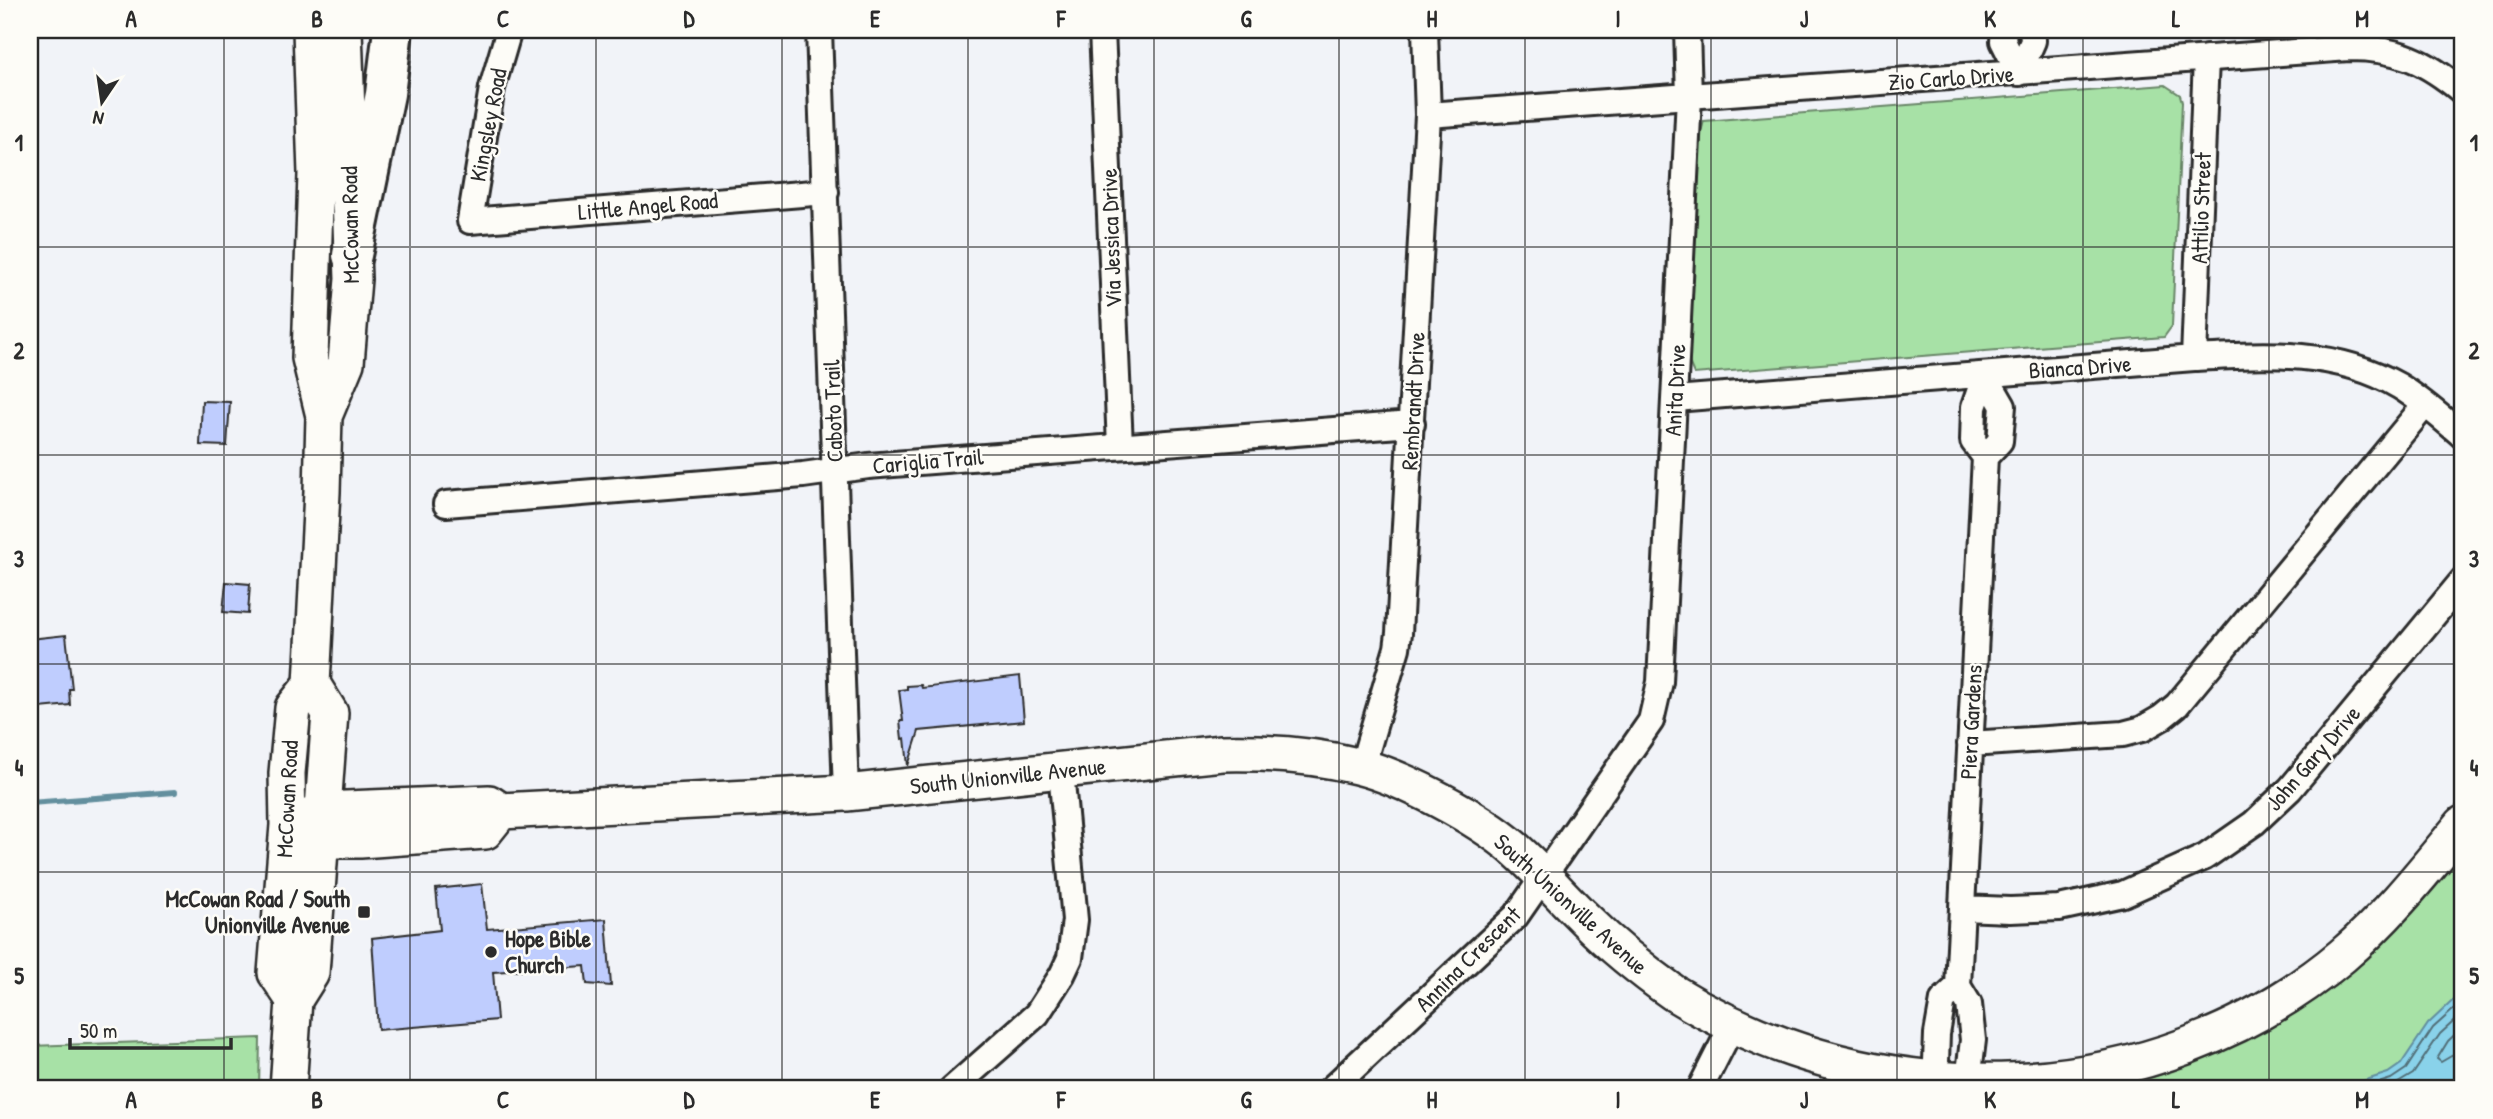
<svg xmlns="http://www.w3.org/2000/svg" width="2493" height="1119" viewBox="0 0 2493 1119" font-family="'Patrick Hand',sans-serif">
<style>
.green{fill:#a7e1a6;stroke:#698668;stroke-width:2}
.water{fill:#89d2ea;stroke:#638f9e;stroke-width:2}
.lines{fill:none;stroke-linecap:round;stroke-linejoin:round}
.shore{stroke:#516e77;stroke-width:2}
.stream{stroke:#638f9e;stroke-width:6}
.building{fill:#bfcdfe;stroke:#2b2b2b;stroke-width:2}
.street-casing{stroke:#2b2b2b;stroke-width:30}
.secondary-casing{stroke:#2b2b2b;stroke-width:40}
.highway-casing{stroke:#2b2b2b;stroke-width:44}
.street{stroke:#fdfcf7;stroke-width:24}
.secondary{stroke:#fdfcf7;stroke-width:35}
.highway{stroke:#fdfcf7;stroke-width:38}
.grid{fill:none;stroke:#2b2b2b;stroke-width:2;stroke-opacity:0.55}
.poi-dot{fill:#2b2b2b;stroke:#fdfcf7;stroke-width:2.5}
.labels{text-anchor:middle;stroke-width:5;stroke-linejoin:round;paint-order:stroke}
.street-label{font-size:23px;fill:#2b2b2b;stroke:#fdfcf7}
.poi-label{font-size:23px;font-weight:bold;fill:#2b2b2b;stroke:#fdfcf7;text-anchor:end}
.neatline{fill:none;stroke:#2b2b2b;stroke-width:2.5}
.grid-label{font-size:23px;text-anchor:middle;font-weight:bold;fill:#2b2b2b}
</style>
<rect width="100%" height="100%" fill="#f1f3f8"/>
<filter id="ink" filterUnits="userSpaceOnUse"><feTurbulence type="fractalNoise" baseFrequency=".0143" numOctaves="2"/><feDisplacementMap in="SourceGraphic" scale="14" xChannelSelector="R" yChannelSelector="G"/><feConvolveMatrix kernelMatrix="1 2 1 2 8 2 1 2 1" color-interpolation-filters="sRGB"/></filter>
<g filter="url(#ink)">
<!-- green -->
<path class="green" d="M2165,85L2180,95L2182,102L2172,326L2164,337L1694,374L1689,362L1701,132L1704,121Z
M2463,852V1089H2111C2220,1060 2312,1013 2393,932C2418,907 2440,879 2463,852Z
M260,1038L259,1089H30V1046Z"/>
<!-- water -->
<path class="water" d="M2463,991V1078L2452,1089H2348L2357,1083L2388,1073L2401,1064L2428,1024Z"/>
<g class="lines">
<!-- shore -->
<path class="shore" d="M2463,1027L2448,1041L2437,1059L2441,1062L2453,1055L2463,1054
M2360,1089L2391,1079L2406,1069L2433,1028L2463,1001
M2388,1089L2413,1074L2440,1034L2463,1013"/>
<!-- stream -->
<path class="stream" d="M30,803L175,792"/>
</g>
<!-- building -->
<path class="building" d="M202,401L230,402L227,446L200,445Z
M226,582L250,584L248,614L223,612Z
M66,635L72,689H69L70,705L30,709V639Z
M1020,676L1024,721L919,731L908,766L905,738L902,739L900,721H903L899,690L907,689V686L921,685L922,688Z
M482,884L487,929L606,919L611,986L587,984L585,966L493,972L497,1020L378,1030L372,938L440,930L436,889Z"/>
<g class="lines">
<!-- street casing -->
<g class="street-casing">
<path id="street" d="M509,30L492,88L470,221L826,192
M819,30L846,793
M1102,30L1120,446
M2004,30L2003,41L2019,73
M2019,73L2033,41L2032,30
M1428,115L2349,48C2398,48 2426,61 2463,92
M2194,358L2206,58
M1675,399L2194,358C2265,354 2335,349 2399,386C2422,400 2443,419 2463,436
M1985,457L1973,441L1974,407L1985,375
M446,504L803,475L868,466L1412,424
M1970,744L2123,734L2142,729L2161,718L2177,705L2425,405
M1362,767L1397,648L1399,633L1428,115L1425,30
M1962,908L2010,910L2059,908L2123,894L2205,857L2254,823L2290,789L2463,580
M952,1089L1037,1014L1062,975L1070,958L1075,920L1061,772
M1331,1089L1516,916L1651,721L1660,682L1689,97L1687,30
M1700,1089L1732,1026
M1935,1089L1937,1034L1943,1000L1958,986
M1967,1089L1973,1040L1969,1004L1958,986L1985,457L2000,441L2003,406L1985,375"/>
</g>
<!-- secondary casing -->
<g class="secondary-casing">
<path id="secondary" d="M324,416L346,363L353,279L344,30
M288,825L323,810L489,803L501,811L846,793L1222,753C1268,752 1313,755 1357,766C1403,777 1479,818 1515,849C1540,871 1562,897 1586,920C1613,947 1643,971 1674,993C1879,1119 2154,1113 2342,956C2388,917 2425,870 2463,824
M300,831L321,840H360L485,831L501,811
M294,1000L276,973L288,825L287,773L293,708L312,684
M288,1089L294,1000L311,973L330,713L312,684L322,492L324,416L310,358L316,174L311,30"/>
</g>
<!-- highway casing -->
<g class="highway-casing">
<path id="highway" d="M352,255L385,94L393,30"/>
</g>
<!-- street -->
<use href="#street" class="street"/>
<!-- secondary -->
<use href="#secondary" class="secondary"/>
<!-- highway -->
<use href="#highway" class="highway"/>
</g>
</g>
<!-- grid -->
<path class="grid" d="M224,30V1089M410,30V1089M596,30V1089M782,30V1089M968,30V1089M1154,30V1089M1339,30V1089M1525,30V1089M1711,30V1089M1897,30V1089M2083,30V1089M2269,30V1089M30,247H2463M30,455H2463M30,664H2463M30,872H2463"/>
<!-- markers -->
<g class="poi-dot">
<rect x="357" y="905" width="14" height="14" rx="3.5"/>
<circle cx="491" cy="952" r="7"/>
</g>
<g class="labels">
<!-- street labels -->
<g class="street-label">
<text transform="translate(1951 78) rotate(-4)" y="8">Zio Carlo Drive</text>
<text transform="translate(488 125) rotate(-79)" y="8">Kingsley Road</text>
<text transform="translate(648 206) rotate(-5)" y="8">Little Angel Road</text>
<text transform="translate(2201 208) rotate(-88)" y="8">Attilio Street</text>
<text transform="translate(350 225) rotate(-91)" y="8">McCowan Road</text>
<text transform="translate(1111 238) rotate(-92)" y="8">Via Jessica Drive</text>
<text transform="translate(2080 367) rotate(-4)" y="8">Bianca Drive</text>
<text transform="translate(1675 390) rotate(-87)" y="8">Anita Drive</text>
<text transform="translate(1413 401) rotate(-87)" y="8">Rembrandt Drive</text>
<text transform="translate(833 411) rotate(-92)" y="8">Caboto Trail</text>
<text transform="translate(928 461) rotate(-5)" y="8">Cariglia Trail</text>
<text transform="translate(1971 722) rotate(-87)" y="8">Piera Gardens</text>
<text transform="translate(2313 758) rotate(-49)" y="8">John Gary Drive</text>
<text transform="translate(1008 776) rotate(-6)" y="8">South Unionville Avenue</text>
<text transform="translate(287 799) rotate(-87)" y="8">McCowan Road</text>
<text transform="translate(1571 904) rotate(42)" y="8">South Unionville Avenue</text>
<text transform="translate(1468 959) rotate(-45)" y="8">Annina Crescent</text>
</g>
<!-- poi labels -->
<g class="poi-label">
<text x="350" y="907">McCowan Road / South<tspan x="350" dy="26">Unionville Avenue</tspan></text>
<text x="505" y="947" text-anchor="start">Hope Bible<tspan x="505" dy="26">Church</tspan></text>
</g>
</g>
<!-- margin -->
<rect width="2493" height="1119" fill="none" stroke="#fdfcf7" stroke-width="77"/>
<!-- north arrow -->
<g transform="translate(102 102) rotate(193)" stroke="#fdfcf7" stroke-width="5" paint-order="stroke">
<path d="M0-5L12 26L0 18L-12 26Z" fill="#2b2b2b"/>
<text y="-10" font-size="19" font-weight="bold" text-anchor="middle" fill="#2b2b2b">N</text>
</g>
<!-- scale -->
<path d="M70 1038v10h161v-10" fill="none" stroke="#2b2b2b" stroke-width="3.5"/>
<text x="80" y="1038" font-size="21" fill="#2b2b2b" stroke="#fdfcf7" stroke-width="5" paint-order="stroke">50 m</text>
<rect x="38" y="38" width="2416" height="1042" class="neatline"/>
<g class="grid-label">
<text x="131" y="27">A</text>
<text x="317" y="27">B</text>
<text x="503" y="27">C</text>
<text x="689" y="27">D</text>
<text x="875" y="27">E</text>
<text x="1061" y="27">F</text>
<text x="1246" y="27">G</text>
<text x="1432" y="27">H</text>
<text x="1618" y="27">I</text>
<text x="1804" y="27">J</text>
<text x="1990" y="27">K</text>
<text x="2176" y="27">L</text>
<text x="2362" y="27">M</text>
<text x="19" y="151">1</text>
<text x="2474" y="151">1</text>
<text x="19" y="359">2</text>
<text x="2474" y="359">2</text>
<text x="19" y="567">3</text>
<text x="2474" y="567">3</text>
<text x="19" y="776">4</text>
<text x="2474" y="776">4</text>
<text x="19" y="984">5</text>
<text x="2474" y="984">5</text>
<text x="131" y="1108">A</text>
<text x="317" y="1108">B</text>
<text x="503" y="1108">C</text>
<text x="689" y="1108">D</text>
<text x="875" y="1108">E</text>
<text x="1061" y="1108">F</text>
<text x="1246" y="1108">G</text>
<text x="1432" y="1108">H</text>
<text x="1618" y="1108">I</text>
<text x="1804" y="1108">J</text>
<text x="1990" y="1108">K</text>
<text x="2176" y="1108">L</text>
<text x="2362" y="1108">M</text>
</g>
</svg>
